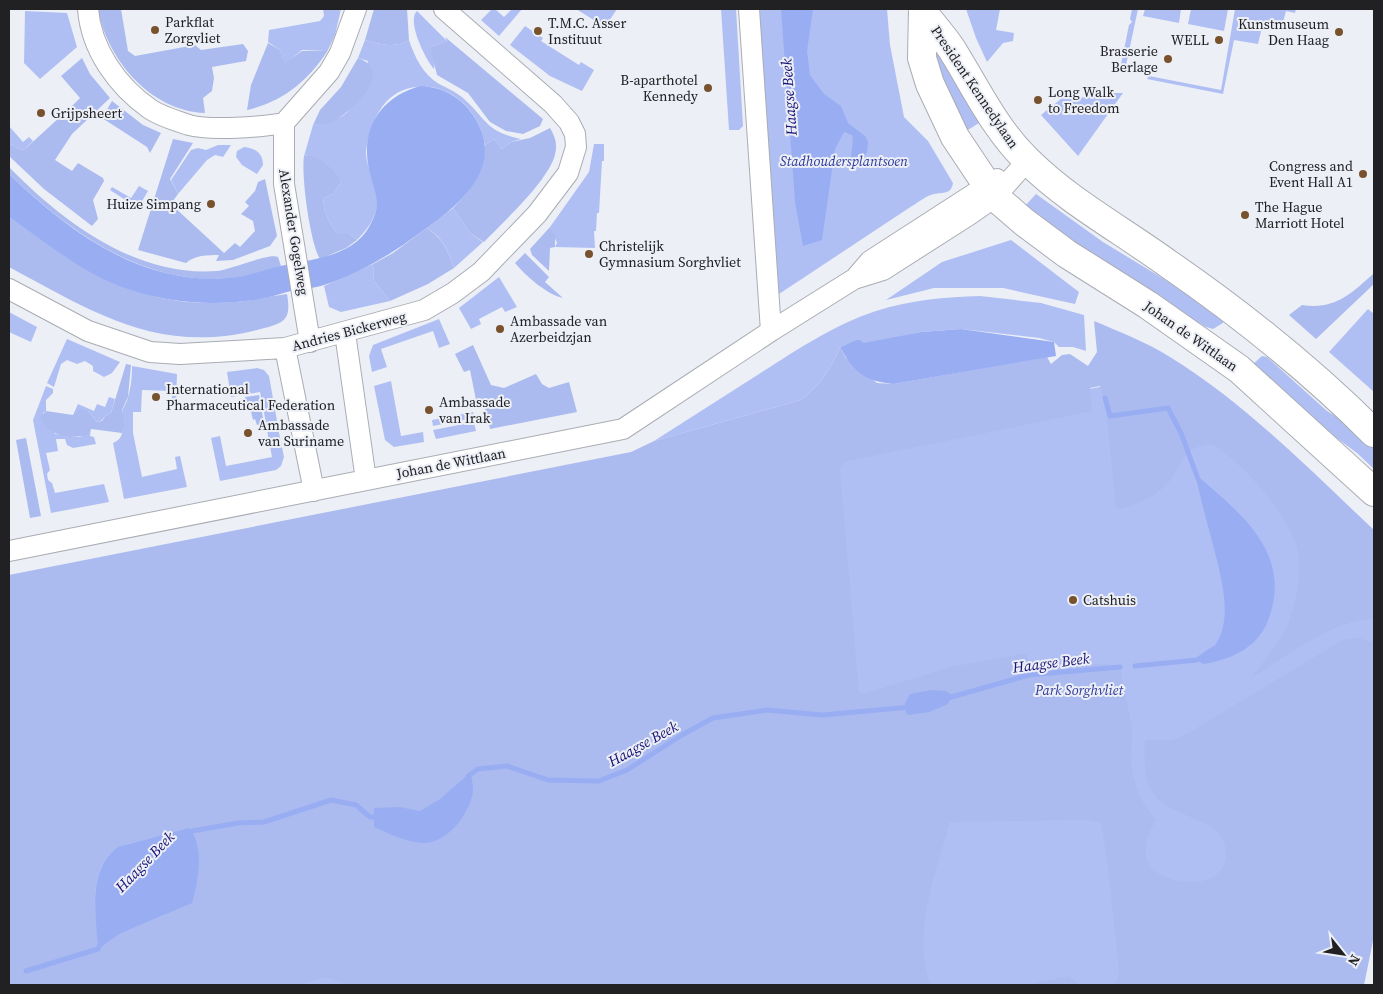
<svg xmlns="http://www.w3.org/2000/svg" width="1383" height="994" viewBox="0 0 1383 994" font-family="'Source Serif 4',serif">
<style>
.green{fill:#b0bff3}
.forest{fill:#abbbf0;fill-rule:evenodd}
.water{fill:#99adf3}
.lines{fill:none;stroke-linecap:round;stroke-linejoin:round}
.stream{stroke:#99adf3;stroke-width:5}
.minor-casing{stroke:#aaacb3;stroke-width:22}
.secondary-casing{stroke:#aaacb3;stroke-width:30}
.minor{stroke:#fff;stroke-width:20}
.secondary{stroke:#fff;stroke-width:28}
.poi-dot{fill:#77522c;stroke:#eceff6;stroke-width:2}
.labels{text-anchor:middle;stroke-width:4;stroke-linejoin:round;paint-order:stroke}
.poi-label{font-size:14px;fill:#212124;stroke:#eceff6;text-anchor:start}
.street-label{font-size:14px;fill:#212124;stroke:#eceff6}
.park-label{font-size:14px;font-style:italic;fill:#2c379a;stroke:#eceff6}
.water-label{font-size:15px;font-style:italic;fill:#161176;stroke:#eceff6}
</style>
<rect width="100%" height="100%" fill="#eceff6"/>
<!-- green -->
<path class="green" d="M323,9H341L335,35L328,50H302L285,64L280,50L268,42L269,30L320,21L324,16Z
M492,9H495L504,17L512,9H522L499,36L481,20Z
M576,9H617L605,27Z
M721,9H736L743,126L739,130H729Z
M759,9H887L890,45L904,117L928,141L953,183C951,195 943,192 934,194C927,195 919,202 912,206L779,294Z
M966,9H1000L996,30L1014,33L1013,41L1003,43L987,62L976,38Z
M1132,9H1138L1125,70L1120,69L1129,25L1132,22L1130,19Z
M1145,9H1181L1179,23L1143,16Z
M1191,9H1228L1224,31L1188,24Z
M1235,9H1296L1295,13L1286,11L1282,26L1263,23L1258,44L1234,40L1223,94L1147,79L1149,76L1221,90Z
M25,11L67,13L77,47L40,79L24,63Z
M417,11L447,41L430,47L435,60L434,69C426,60 406,21 417,11Z
M525,26L543,38L541,41L579,65L581,62L594,70L582,91L550,76L510,45Z
M928,31L979,123L963,133L941,91Z
M365,40C381,44 394,49 409,40C415,58 423,74 439,84C447,88 456,92 463,98C487,119 484,131 521,139L511,142L502,149L494,139L485,145C482,128 475,114 462,102C441,83 407,80 386,102C374,115 368,135 366,151C365,168 379,185 378,200C377,216 368,229 357,240L350,234H338C329,223 324,213 323,199L334,193L341,182L308,155L304,156L313,125C357,120 358,98 368,61L358,58Z
M1096,93H1123L1078,156L1041,115L1062,98L1096,97Z
M9,126L23,142L29,137L33,141L25,149L21,150L9,143Z
M594,144H604V161H602L599,213H597L596,231H594L595,248L555,247L557,243L550,227L589,172Z
M218,145H231L223,157L215,155L207,160L178,194L171,180L191,150L198,148L206,150Z
M244,147C255,148 263,153 263,165L257,174L242,165L236,157L237,151Z
M139,186L148,191L138,208L110,190L112,187L131,198Z
M1036,194L1103,242L1182,290L1222,316L1223,323L1213,329L1206,327L1113,271L1024,207Z
M453,208L470,233L483,242L454,268C448,250 443,238 427,228Z
M1011,240L1079,292L1075,304L1003,288H934L886,300L942,262Z
M373,264L374,281L390,301L341,312L329,307L324,286Z
M499,277L517,307L505,312L502,307L479,319L481,324L471,329L459,308Z
M980,296L1041,303L1084,315L1086,351L1073,347H1059L1054,342L1039,338L961,329L921,332L864,344L858,339L840,347C831,369 820,385 801,400L654,441C689,419 724,396 759,374C797,350 833,325 876,311C910,300 945,297 980,296Z
M1368,309L1374,314V392L1329,352Z
M9,312L37,327L31,342L9,332Z
M439,319L450,344L439,348L433,331L381,349L387,367L372,372L369,356L373,345Z
M67,339L120,362L112,373L104,377L93,371V366L85,361L77,364L67,360L61,364L54,387L47,383Z
M1262,356L1267,357L1327,411L1364,434L1374,444V469L1357,453L1304,414L1253,364Z
M132,366L177,374L176,405H172V391L142,390L141,412H133V433L142,477L177,469L175,457L180,456L187,487L124,499L113,443C128,437 120,423 122,412C123,407 127,403 128,397C131,388 132,376 132,366Z
M257,368L264,370L269,376L277,421L266,423L260,392L231,397L227,372Z
M1172,373L1374,554V832L1342,985H28L9,597Z
M391,381L401,436L423,432L424,442L394,447L385,440L374,386Z
M46,386L53,389V393L46,400V411L43,413L55,434L80,437L91,429L90,436L94,437L96,444L73,448L67,445L65,439H56L58,451L46,453L50,470L47,474L48,480L52,483L55,493L104,484L109,502L51,513L33,420Z
M109,397L115,399L111,413L105,416L101,421L97,422L88,411L73,415L78,404L94,411L97,404L105,407Z
M473,412L474,418L433,426L432,420Z
M474,422L476,431L436,439L433,430Z
M278,428L284,457L281,466L276,470L220,481L211,438L220,436L226,466L272,457L267,430Z"/>
<!-- forest -->
<path class="forest" d="M98,9H121L128,51L135,56L195,45L201,50L243,44L248,51L246,61L212,67L214,78L212,91L203,98L205,113C150,111 107,59 98,9Z
M374,9H407L409,40C394,49 381,44 365,40Z
M445,37L543,119L540,126L523,134L506,131L490,122L468,93L437,75L430,47L447,41Z
M268,43L280,50L285,63L302,51L328,50C309,80 283,102 247,110L251,85Z
M82,58L90,74L110,98L72,134L55,160L72,171L78,163L103,178L104,181L93,200L98,219L92,226L44,189L9,156V143L21,150L25,149L60,117L63,120L73,110L71,107L80,98L61,76Z
M358,58C396,71 352,112 332,122C327,124 319,124 313,125L320,110L341,87Z
M112,101L143,125L161,133L150,153L147,147L102,118Z
M550,128C556,138 558,146 554,158C544,185 504,221 484,242L470,233L453,208C472,189 484,172 485,145L494,139L502,149L511,142L530,138Z
M173,139L193,143L170,179L178,194L173,201V206L224,253L235,243L240,247L255,231L253,221L241,214L249,206L245,202L255,191L258,182L265,179L277,236L270,246L233,260L216,261L219,255C207,255 195,255 186,263L138,250Z
M308,155C322,159 335,169 341,182L334,193L323,199C324,213 329,223 338,234H350L357,240L346,248L320,259C310,243 301,176 304,156Z
M9,167C63,222 135,277 217,271C232,269 269,253 278,257L281,266C174,306 84,246 9,174Z
M9,217C86,268 135,310 234,302C252,301 269,296 287,294C292,322 283,323 257,330C158,355 93,312 9,267Z
M550,227L555,236V247L550,248L549,271L532,255L530,249Z
M427,228C443,239 448,250 454,268L428,284L390,301L374,281L373,264L393,253Z
M525,253L549,277L545,282L563,298C546,294 526,276 515,263Z
M1374,273V284L1316,339L1289,315L1302,305C1335,310 1351,294 1374,273Z
M1094,321C1120,332 1146,342 1170,357C1245,403 1310,470 1374,530V619C1333,619 1284,658 1250,679C1261,664 1281,642 1287,626C1295,605 1301,580 1299,558C1294,519 1244,464 1212,444C1181,447 1185,463 1168,483C1155,497 1135,507 1116,509L1106,410L1100,386L1090,388L1092,411L844,462L840,470L859,692L863,694L950,667L1028,653L1027,657L1031,663L1039,665L1106,664L1113,668L1120,667C1123,688 1129,708 1132,729C1133,739 1131,749 1131,760C1133,784 1140,802 1156,820C1150,831 1142,846 1147,860C1157,888 1235,896 1225,845C1220,819 1169,816 1154,795C1143,779 1144,758 1145,740H1172L1190,732L1344,639L1359,638L1374,643V936L1364,985H1115L1119,972L1108,866L1101,823L1090,820L950,822C937,870 910,937 931,985H347L326,977L299,985H9V575L631,452L654,441L801,400C820,385 831,369 840,347L846,358L877,383L893,384L1047,357L1051,364L1062,355L1070,354L1088,366L1097,352ZM471,773C472,779 474,787 473,792C468,816 447,844 422,843C405,842 390,834 374,827L400,807L420,811L440,799ZM157,836L198,850L197,869L166,915L119,934L98,948C96,919 86,867 116,849C127,842 145,840 157,836Z
M473,345L491,385L504,388L536,374L542,384L549,388L569,382L577,412L490,429L483,399L476,400L470,370L464,372L455,354Z
M126,364L131,365L128,397L122,410L124,425L122,433L91,429L87,435C69,439 47,436 40,417L46,411L73,415L80,409L88,411L97,422L102,421L105,416L111,413Z
M259,395L264,424L257,425L255,419L253,420L250,407H247L245,397Z
M26,438L41,516L30,518L16,440Z
M1069,976L1079,985H1026Z"/>
<!-- water -->
<path class="water" d="M781,9H813L807,51L810,75L824,94L841,106L848,123L865,136L868,142L867,152L858,166L853,164C848,154 855,145 852,135L844,132L835,149L822,240L803,246L795,202Z
M420,86C442,87 460,96 473,115C508,167 459,205 420,233C390,255 360,273 324,285C313,289 299,288 287,292C277,295 266,298 254,300C212,306 168,303 128,289C84,275 46,242 9,217V174C68,231 140,285 227,278C249,277 268,268 290,264C317,259 354,254 369,227C384,201 374,194 369,169C360,128 381,97 420,86Z
M961,329L1054,342L1056,356L893,384C864,381 854,372 840,347L858,339L864,343L921,332Z
M1195,474C1242,514 1295,555 1267,623C1256,649 1229,660 1203,664L1197,660C1243,637 1220,575 1211,537C1205,516 1200,495 1195,474Z
M932,690L946,691L952,695L948,704L929,712L909,715L906,713L905,703L910,694Z
M471,772C471,778 474,786 473,792C469,815 447,844 422,843C405,842 390,834 374,827V808L400,807L420,811L440,799Z
M189,828C205,846 198,883 192,903L119,934L98,949C96,915 87,870 118,847Z"/>
<g class="lines">
<!-- stream -->
<path class="stream" d="M1105,398L1110,416L1168,408L1181,433L1198,479
M1135,666L1197,660L1213,649
M948,698L1029,675L1120,667
M468,776L478,769L507,766L548,780L599,781L627,770L682,735L713,718L767,710L822,715L911,707
M187,836L192,831L238,823L264,822L331,800L356,805L370,817H379
M26,971L98,949L101,943"/>
<!-- minor casing -->
<g class="minor-casing">
<path id="minor" d="M88,9C91,49 117,86 150,109C160,116 177,121 189,125C210,131 262,127 284,123L329,72L340,53L356,9
M749,9L771,331
M284,123V184L310,342
M857,276L870,261L997,179
M9,289L88,331L150,352L180,354L285,348L424,310L453,293L481,272L537,214L568,173L576,147L575,134L569,122L553,104L444,9
M345,333L366,480
M285,348L314,491
M9,551L623,429L771,331L854,279L883,270L969,215L995,197L1027,161"/>
</g>
<!-- secondary casing -->
<g class="secondary-casing">
<path id="secondary" d="M923,9L922,58L930,84L955,137L995,197L1024,222L1067,254L1148,305L1239,369L1374,492
M923,12C932,24 942,35 951,48C975,86 994,128 1027,160C1068,201 1120,229 1167,263C1241,314 1310,369 1374,433"/>
</g>
<!-- minor -->
<use href="#minor" class="minor"/>
<!-- secondary -->
<use href="#secondary" class="secondary"/>
</g>
<!-- markers -->
<g class="poi-dot">
<circle cx="155" cy="30" r="5"/>
<circle cx="538" cy="31" r="5"/>
<circle cx="1339" cy="32" r="5"/>
<circle cx="1219" cy="40" r="5"/>
<circle cx="1168" cy="59" r="5"/>
<circle cx="708" cy="88" r="5"/>
<circle cx="1038" cy="100" r="5"/>
<circle cx="41" cy="113" r="5"/>
<circle cx="1363" cy="174" r="5"/>
<circle cx="211" cy="204" r="5"/>
<circle cx="1245" cy="215" r="5"/>
<circle cx="589" cy="254" r="5"/>
<circle cx="500" cy="329" r="5"/>
<circle cx="156" cy="397" r="5"/>
<circle cx="429" cy="410" r="5"/>
<circle cx="248" cy="433" r="5"/>
<circle cx="1073" cy="600" r="5"/>
</g>
<g class="labels">
<!-- poi labels -->
<g class="poi-label">
<text x="165" y="27">Parkflat<tspan x="165" dy="16">Zorgvliet</tspan></text>
<text x="548" y="28">T.M.C. Asser<tspan x="548" dy="16">Instituut</tspan></text>
<text x="1329" y="29" text-anchor="end">Kunstmuseum<tspan x="1329" dy="16">Den Haag</tspan></text>
<text x="1209" y="45" text-anchor="end">WELL</text>
<text x="1158" y="56" text-anchor="end">Brasserie<tspan x="1158" dy="16">Berlage</tspan></text>
<text x="698" y="85" text-anchor="end">B-aparthotel<tspan x="698" dy="16">Kennedy</tspan></text>
<text x="1048" y="97">Long Walk<tspan x="1048" dy="16">to Freedom</tspan></text>
<text x="51" y="118">Grijpsheert</text>
<text x="1353" y="171" text-anchor="end">Congress and<tspan x="1353" dy="16">Event Hall A1</tspan></text>
<text x="201" y="209" text-anchor="end">Huize Simpang</text>
<text x="1255" y="212">The Hague<tspan x="1255" dy="16">Marriott Hotel</tspan></text>
<text x="599" y="251">Christelijk<tspan x="599" dy="16">Gymnasium Sorghvliet</tspan></text>
<text x="510" y="326">Ambassade van<tspan x="510" dy="16">Azerbeidzjan</tspan></text>
<text x="166" y="394">International<tspan x="166" dy="16">Pharmaceutical Federation</tspan></text>
<text x="439" y="407">Ambassade<tspan x="439" dy="16">van Irak</tspan></text>
<text x="258" y="430">Ambassade<tspan x="258" dy="16">van Suriname</tspan></text>
<text x="1083" y="605">Catshuis</text>
</g>
<!-- street labels -->
<g class="street-label">
<text transform="translate(975 87) rotate(56)" y="5">President Kennedylaan</text>
<text transform="translate(294 232) rotate(81)" y="5">Alexander Gogelweg</text>
<text transform="translate(349 331) rotate(-15)" y="5">Andries Bickerweg</text>
<text transform="translate(1191 336) rotate(35)" y="5">Johan de Wittlaan</text>
<text transform="translate(451 463) rotate(-11)" y="5">Johan de Wittlaan</text>
</g>
<!-- park labels -->
<g class="park-label">
<text x="844" y="166">Stadhoudersplantsoen</text>
<text x="1079" y="695">Park Sorghvliet</text>
</g>
<!-- water labels -->
<g class="water-label">
<text transform="translate(789 97) rotate(-94)" y="5">Haagse Beek</text>
<text transform="translate(1051 663) rotate(-7)" y="5">Haagse Beek</text>
<text transform="translate(643 744) rotate(-29)" y="5">Haagse Beek</text>
<text transform="translate(145 862) rotate(-46)" y="5">Haagse Beek</text>
</g>
</g>
<!-- border -->
<rect width="1383" height="994" fill="none" stroke="#212124" stroke-width="20"/>
<!-- north arrow -->
<g transform="translate(1343 954) rotate(120)" stroke="#eceff6" stroke-width="4" paint-order="stroke">
<path d="M0-4L9 19L0 12L-9 19Z" fill="#212124"/>
<text y="-8" font-size="14" font-weight="bold" text-anchor="middle" fill="#212124">N</text>
</g>
</svg>
